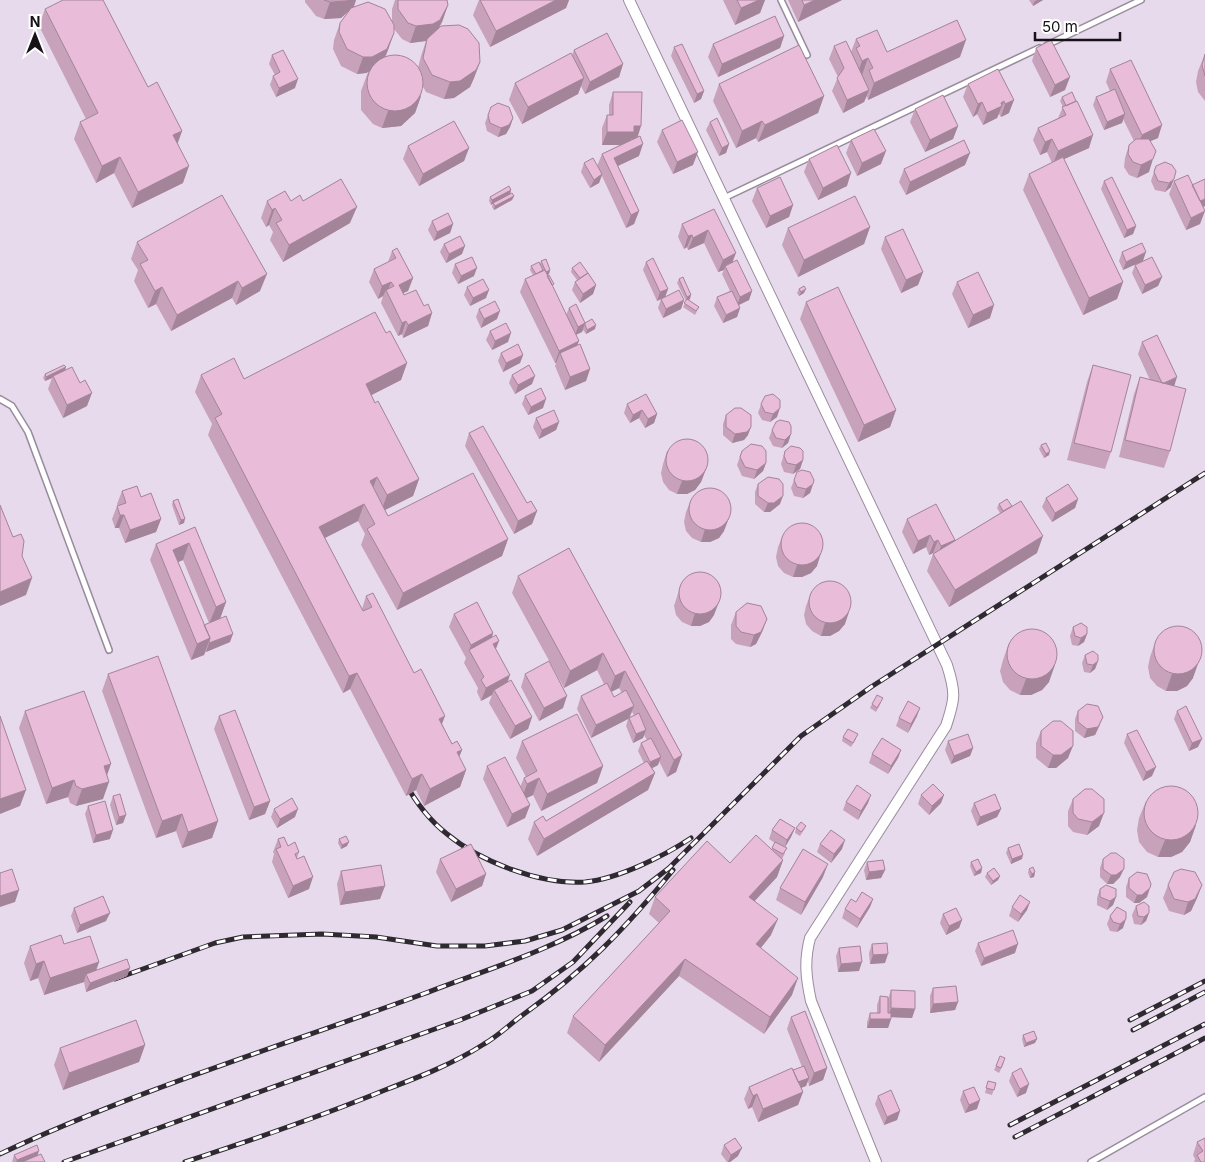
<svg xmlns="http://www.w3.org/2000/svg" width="1205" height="1162" viewBox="0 0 1205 1162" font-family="Inter,sans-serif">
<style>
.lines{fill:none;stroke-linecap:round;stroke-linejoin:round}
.service-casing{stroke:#998c9d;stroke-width:8}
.minor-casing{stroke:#998c9d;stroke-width:12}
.service{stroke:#fff;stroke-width:5}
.minor{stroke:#fff;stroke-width:10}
.rail-casing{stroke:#2f2931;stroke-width:5}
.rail{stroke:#fff;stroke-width:3;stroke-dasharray:9;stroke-linecap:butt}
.wall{fill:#c8a2bb;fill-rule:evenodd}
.shaded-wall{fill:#a38498}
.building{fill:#e9bcd9;stroke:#a38498}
</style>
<rect width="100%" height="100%" fill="#e8daed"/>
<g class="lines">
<!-- service casing -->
<g class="service-casing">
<path id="service" d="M781,0L807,55
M1047,45L1141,0
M724,198L1039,48
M0,399L12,406L28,432L109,650
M1091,1162L1205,1097"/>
</g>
<!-- minor casing -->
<g class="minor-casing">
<path id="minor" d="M629,0L947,665C956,693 955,699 946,726L810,938C804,961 806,978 811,1001L876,1162"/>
</g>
<!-- service -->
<use href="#service" class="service"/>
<!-- minor -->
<use href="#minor" class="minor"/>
<!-- rail casing -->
<g class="rail-casing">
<path id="rail" d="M404,781C415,801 429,820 447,834C481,862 541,885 585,882C618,879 664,856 691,838
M115,979L215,943L243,937L322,934L376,937L437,946H485L525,941L562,930L639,891L669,868L801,736L871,687L1205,473
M1130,1020L1205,981
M1133,1030L1205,992
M1010,1125L1205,1024
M1015,1137L1205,1038
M0,1154C136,1090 282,1046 423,994C485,970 550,951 607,916
M64,1162L460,1020L532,991L573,962L630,902
M185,1162C252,1140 319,1117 385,1090C419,1077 453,1064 484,1044C498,1036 510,1024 524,1014C585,970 625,929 673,870"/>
</g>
<!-- rail -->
<use href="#rail" class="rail"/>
</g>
<!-- wall -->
<path class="wall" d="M305,0H356L354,6L392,21V9L395,0H447L448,5L442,22L438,29L480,62L474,78L470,87L454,98L444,99L426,92L422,85L421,96L415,113L401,126L382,128L373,124L361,110V91L368,72L366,73L357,74L341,66L333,49L334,40L340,23L348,12L341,18L324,19L316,16L305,2ZM394,29L402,39L410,43L426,41L421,56L418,68L386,56L388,50Z
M479,0H569L566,8L490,47L473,15Z
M723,0H765L760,13L735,25Z
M788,0H842L798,22Z
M1029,0H1043L1033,6Z
M45,9L148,87L182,131L178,143L183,183L132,208L114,173L96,183L74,139L80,122L86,119L39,26Z
M784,36L780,48L718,77L708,57L713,44Z
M856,39L887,52L960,57L868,100L867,96L864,102L843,113L832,91L838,77L829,59L834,46L851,52Z
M674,47L704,91L701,99L694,103L671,56Z
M1036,48L1065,90L1050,97L1032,61Z
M574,50L623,64L619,77L585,94L581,86L578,94L522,124L509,100L515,83L572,55Z
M1205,54V101L1198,92L1196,82L1198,71Z
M272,55L295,88L276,97L270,85L273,76L275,75L269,64Z
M998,69L1009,113L1001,117L999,114L997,118L983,125L977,114L973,117L963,97L968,84Z
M1110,69L1158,138L1150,141L1149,172L1137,178L1129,175L1124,167L1125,158L1129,145L1134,141L1123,119L1122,123L1104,130L1093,105L1096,97L1110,91L1106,82Z
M719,84L824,96L818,113L758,142L756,138L736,148L713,101Z
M613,92L638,137L639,156L618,166L639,211L634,224L626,228L602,176L599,183L590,188L581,172L584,163L597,166L602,154L620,145H602V128L607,115H609V105Z
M1062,97L1089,148L1064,159L1123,282L1117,299L1083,315L1023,190L1029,174L1052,163L1047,152L1040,155L1033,140L1038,128L1058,118L1063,107L1060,101Z
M915,109L958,126L953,139L925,152L910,122Z
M488,115L513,118L510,127L506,134L498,137L487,131L485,123Z
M710,122L729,144L726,153L719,156L706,130Z
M662,130L693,165L673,174L657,142Z
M851,140L881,164L857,176L846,153Z
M408,146L469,148L464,161L419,186L403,159Z
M809,159L847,186L818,200L804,172Z
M965,165L906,195L899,182L904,169Z
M1156,166L1171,187L1165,192L1155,190L1151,181Z
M1104,181L1136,226L1133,234L1124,238L1101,189Z
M1174,181L1193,185L1205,206L1203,207L1200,224L1186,230L1169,194Z
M757,188L793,205L789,217L766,228L752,201Z
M511,190L510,194L514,196L512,200L494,210L492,207L493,203L491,205L489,201L490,197Z
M222,195L260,291L236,305L232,298L171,331L156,304L148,308L134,281L138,270L131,259L137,242Z
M267,201H303L350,223L283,262L270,240L273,232L269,225L266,227L261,218Z
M714,209L733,262L752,291L749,300L738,305L740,308L737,317L723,323L714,306L717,297L730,291L722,274L724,270L718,272L704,243L688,250L687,247L684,249L678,237L682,224Z
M432,221L453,224L450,233L434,241L428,230Z
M870,227L864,244L798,277L782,245L788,228Z
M885,237L923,272L918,285L901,293L881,249Z
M444,244L462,254L446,263L440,252Z
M392,251L413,278L408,291L403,293L404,295L424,306L432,313L428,326L403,338L402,334L398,336L381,303L383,296L378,299L369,282L374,269L388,262Z
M1122,252L1143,261L1123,270L1119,261Z
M541,261L550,270L549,274L547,275L566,315L569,308L585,323L595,329L586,334L583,330L582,332L576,335L577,345L590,369L586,381L565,390L555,366L556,363H555L520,292L525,279L533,275L530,270L531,266L540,264Z
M646,262L668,289L665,297L657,301L643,270Z
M455,264L474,276L458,284L452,273Z
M1135,265L1162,277L1158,286L1142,294L1132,273Z
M572,268L588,273L596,285L593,294L580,303L572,290L575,282L577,280L571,272Z
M679,279L690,299L689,300L699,307L695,315L683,307L686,301L677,283Z
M957,282L990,318L968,328L952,294Z
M467,287L486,298L470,306L464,295Z
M799,289L804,293L799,296L797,293Z
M661,299L684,300L681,309L663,318L658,308Z
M806,302L896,410L890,427L858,442L800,319Z
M479,309L497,319L481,328L476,317Z
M490,331L508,342L492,350L486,340Z
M386,333L407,363L401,380L371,395L419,479L413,496L385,510L388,516L508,539L502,556L397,610L361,545L365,534L358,521L325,538L362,609L366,596L442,724L452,744L462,750L459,757L466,770L460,787L424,806L416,790L406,796L350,689L343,693L208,435L212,424L195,392L201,375L244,379Z
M1142,342L1174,386L1170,451L1164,468L1119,457L1134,394L1140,377L1150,380L1138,354Z
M501,353L523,355L520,363L503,372L498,361Z
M1093,365L1111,452L1105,469L1067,460L1087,382Z
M65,370L87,406L63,418L48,389L52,378L45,381L43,378L45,374Z
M512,375L532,384L515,394L509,383Z
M525,396L543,408L528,415L522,404Z
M627,404L657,414L654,423L645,428L639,418L630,423L624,413Z
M761,404L777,417L770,422L762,420L758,413Z
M726,415L748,435L744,440L732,443L723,435V424Z
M536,418L559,422L556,430L539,439L533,427Z
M772,430L791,434L788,443L782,448L773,446L769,438Z
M469,433L527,503L537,511L532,524L514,534L465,446Z
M1041,445L1049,455L1044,458L1039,449Z
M667,451L706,469L701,482L695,490L687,494H677L669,490L663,482L661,473L663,464Z
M742,451L766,463L763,471L754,479L742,476L737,465Z
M785,451L803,460L800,469L793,474L784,472L781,464Z
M794,480L813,484L810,493L803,498L794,496L791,488Z
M758,484L780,504L770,512H764L755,504V492Z
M122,491L141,497L161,519L156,532L125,543L119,528H115L112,519L117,506H118L117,504Z
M1046,498L1078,499L1075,508L1052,522L1042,507Z
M691,500L724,531L719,538L710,542H701L692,538L686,531L684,522L686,512Z
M173,501L184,523L179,525L172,505Z
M999,504L1037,553L949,607L927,571L933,554H934L933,553L929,555L926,547L913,554L902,532L907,519L955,540L954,542L1000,513L997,508Z
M195,527L226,602L220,618L230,642L206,652V651L204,655L191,660L150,560L156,544ZM183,560L209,623L204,625L178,562Z
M783,535L817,566L811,573L802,577H793L784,573L778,566L776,557L778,547Z
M569,548L682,755L676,772L667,777L659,761L658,765L652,768L655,773L648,790L537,856L528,839L534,822L546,821L644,763L638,751L641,743L647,740L644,735L643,738L633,743L626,726L628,719L591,738L577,709L581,696L604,684L597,670L564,688L512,593L518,576ZM619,688L622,693L614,697L611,692ZM632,712L634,715L630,717Z
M681,584L714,615L709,622L700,626H691L682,622L676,615L674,606Z
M811,593L845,624L839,631L830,636H821L812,631L806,624L804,615L806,606Z
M736,612L767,619L762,632L756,644L750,647L736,644L731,639V625Z
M454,614L493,633L492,637L507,683L532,717L528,729L510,739L489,703L492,695L481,701L477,692L478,688L464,663L466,658L449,627Z
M1073,627L1087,634L1084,642L1078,646L1072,645L1070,636Z
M1156,640L1193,678L1187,686L1177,691H1166L1157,686L1150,678L1148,667L1150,657Z
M1009,643L1049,682L1042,690L1031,695H1020L1010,690L1003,682L1000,671L1003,660Z
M1085,655L1098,661L1095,669L1090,673L1084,672L1082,663Z
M108,674L218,821L212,838L182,848L176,831L156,838L102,691Z
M525,674L563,708L539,721L521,687Z
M881,703L876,712L870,708L872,704Z
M25,711L107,776L103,799L76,806L70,803L68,797L46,804L19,728Z
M1078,711L1100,725L1095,735L1084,738L1075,731V719Z
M1177,711L1198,747L1189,751L1174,719Z
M219,716L270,801L265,814L249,820L214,729Z
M917,716L908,733L896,726L899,718Z
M1041,731L1068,758L1056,768H1048L1036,758V743Z
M1127,734L1152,776L1143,781L1124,743Z
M843,737L856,739L851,747L842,741Z
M522,741L603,766L597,783L541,811L533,795L526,798L530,805L525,818L507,827L483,779L487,766L520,787L524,778L526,777L516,758Z
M948,741L973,748L970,756L951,764L945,750Z
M901,750L898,758L888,774L869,763L872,754Z
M921,795H944L941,803L929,815L918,804Z
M113,796L126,815L123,823L116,825L110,805Z
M1073,799L1099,826L1087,835L1073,832L1068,826V811Z
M1146,801L1196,825L1190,842L1182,852L1171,857H1158L1147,852L1139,842L1137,830L1139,818Z
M846,802L868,803L858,820L843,810Z
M974,803L1001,809L997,817L977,826L971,811Z
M88,806L110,839L93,843L85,814Z
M274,809L295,817L277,828L271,817Z
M806,826L804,830L800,836L795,833L796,828Z
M795,828L791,837L784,847L785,853L782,859L783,860L777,877L755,901L771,935L761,948L792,995L764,1034L679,976L599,1062L567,1033L573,1016L659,923L649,914L655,897L730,863L772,849L775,843L769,839L772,830Z
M278,839L299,852L297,858L309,889L288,898L272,862L274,854L273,852Z
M339,839L347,846L341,849L338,843Z
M820,844L842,849L831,863L817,852Z
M1008,848L1022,859L1011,864L1006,853Z
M440,859L486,874L482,886L451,902L436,872Z
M1103,859L1120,877L1113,884H1107L1100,877V868Z
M867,862L885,870L881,878L866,880L864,870Z
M971,862L982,868L981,873L974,876L970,866Z
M1029,869L1035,872L1034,877L1030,878L1028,873Z
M341,871L380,899L340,905L337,884Z
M987,873L1000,876L998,880L991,885L985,877Z
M823,877L801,915L776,900L780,888Z
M1129,878L1147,897L1139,903H1134L1126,897V887Z
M1168,885H1202L1197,898L1191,911L1184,915L1169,911L1163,898Z
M1100,889L1116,897L1113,905L1107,910L1097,905V898Z
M873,899L870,907L857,928L842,918L845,909L856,902Z
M1136,906L1149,913L1146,921L1141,925L1134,924L1132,915Z
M1012,907L1027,910L1018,922L1009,916Z
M1117,907L1123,928L1117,932L1110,931L1107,924L1110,916Z
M74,908L106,921L77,933L71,916Z
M943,914L962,920L959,928L946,935L940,923Z
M978,943L1015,953L981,966L975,951Z
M64,944L99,962L96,971L130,968L127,976L86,992L84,982L44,995L38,978L30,981L24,963L30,946Z
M872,944L885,963L870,964L869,953Z
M839,948L859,971L838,972L836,956Z
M933,988L958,1002L955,1010L930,1013V996Z
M891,990L915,1009L912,1018L891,1017V1019L888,1028H867V1022L870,1013H877V1005L880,996L888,999Z
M791,1017L827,1068L823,1080L809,1086L808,1081L806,1086L801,1088L803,1092L798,1105L758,1122L752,1107L748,1109L744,1099L749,1087L802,1067L787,1029Z
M1023,1035L1035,1043L1024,1047L1022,1039Z
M145,1045L139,1062L63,1090L54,1065L60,1048Z
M1004,1063L999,1073L994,1070L996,1066Z
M1012,1073L1026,1093L1017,1097L1009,1081Z
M988,1081L996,1083L992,1095L985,1093Z
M963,1091L977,1109L965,1113L960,1100Z
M878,1096L900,1111L897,1120L884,1125L875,1104Z
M1205,1138V1162H1194L1195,1159L1193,1155L1197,1142Z
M724,1145L738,1156L730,1162H727L721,1154Z
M14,1155H38L45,1162H12Z"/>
<!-- shaded-wall -->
<path class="shaded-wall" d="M348,0H356L354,6L341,18L324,19L330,2Z
M556,0H569L566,8L490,47L496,31Z
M759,0H765L760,13L735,25L741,8Z
M815,0H842L798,22L804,5Z
M1037,0H1043L1033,6L1034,2Z
M448,5L442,22L434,37L427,39L426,41L410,43L416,26Z
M394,33L388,50L381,65L366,73L357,74L363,57Z
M784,36L780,48L718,77L722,64Z
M966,40L960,57L868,100L874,83Z
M868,58L862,75L856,78L862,61Z
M480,62L474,78L470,87L454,98L444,99L450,82Z
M623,64L619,77L585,94L590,82Z
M1070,77L1065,90L1050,97L1055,85Z
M584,78L578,94L522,124L528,107Z
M298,79L295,88L276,97L279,88Z
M869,90L864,102L843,113L847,100Z
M704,91L701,99L694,103L697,94Z
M421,96L415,113L401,126L382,128L388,111Z
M824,96L818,113L758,142L765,125Z
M1014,100L1009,113L1001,117L1005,104Z
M1004,101L997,118L983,125L987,113Z
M982,102L977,114L973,117L978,104Z
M1125,114L1122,123L1104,130L1107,122Z
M513,118L510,127L506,134L498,137L501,128Z
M762,121L756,138L736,148L742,131Z
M1162,125L1158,138L1137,147L1142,135Z
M634,126H641L637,139H631L629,145H602L607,132Z
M958,126L953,139L925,152L930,140Z
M182,131L176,147L173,135Z
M1093,135L1089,148L1053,164L1058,151Z
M1052,139L1047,152L1040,155L1045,142Z
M643,144L639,156L609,170L614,158Z
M729,144L726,153L719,156L722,148Z
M469,148L464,161L419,186L423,174Z
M886,151L881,164L857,176L862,163Z
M698,152L693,165L673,174L677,162Z
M970,153L965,165L906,195L910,182Z
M120,157L114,173L96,183L102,166Z
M1153,159L1149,172L1137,178L1141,165Z
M189,166L183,183L132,208L138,192Z
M851,173L847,186L818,200L823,188Z
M602,174L599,183L590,188L594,180Z
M1174,179L1171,187L1165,192L1169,183Z
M511,190L510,194L491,205L492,200Z
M514,196L512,200L494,210L495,206Z
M1205,199V206L1197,209L1200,201Z
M793,205L789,217L766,228L770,216Z
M357,207L350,223L283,262L289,245Z
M275,208L269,225L266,227L272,210Z
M639,211L634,224L626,228L631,215Z
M1205,211L1200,224L1186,230L1191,218Z
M453,224L450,233L434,241L437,232Z
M1136,226L1133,234L1124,238L1127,230Z
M870,227L864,244L798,277L804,260Z
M708,230L704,243L688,250L693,238Z
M692,235L687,247L684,249L688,236Z
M465,246L462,254L446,263L449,254Z
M1146,252L1143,261L1123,270L1126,262Z
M736,253L731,266H725L724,270L718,272L723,260Z
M477,268L474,276L458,284L461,276Z
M550,270L549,274L545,276L546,272Z
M923,272L918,285L901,293L906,280Z
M267,274L260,291L236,305L242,288Z
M1162,277L1158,286L1142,294L1145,285Z
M413,278L408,291L395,297L399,285Z
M238,281L232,298L171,331L177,315Z
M391,282L387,293L386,290L383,296L378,299L382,286Z
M1123,282L1117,299L1083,315L1089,298Z
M596,285L593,294L580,303L583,294Z
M162,287L156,304L148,308L155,291Z
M668,289L665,297L657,301L660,292Z
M806,289L804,293L799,296L801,292Z
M489,290L486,298L470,306L473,298Z
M752,291L749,300L737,306L740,297Z
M691,295L690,299L686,301L687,297Z
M684,300L681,309L663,318L666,309Z
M994,305L990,318L968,328L973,315Z
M740,308L737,317L723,323L726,315Z
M500,311L497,319L481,328L484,319Z
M432,313L428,326L403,338L408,325Z
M406,321L402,334L398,336L402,323Z
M585,323L582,332L575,335L578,327Z
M596,325L595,329L586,334L587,330Z
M511,333L508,342L492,350L495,341Z
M579,341L574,354L560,353L556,363H555L559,351Z
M523,355L520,363L503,372L506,363Z
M407,363L401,380L360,401L366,384Z
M66,367L65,372L53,376L52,378L45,381L46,377Z
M590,369L586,381L565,390L570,377Z
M535,376L532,384L515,394L518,385Z
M1177,377L1173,390L1163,384Z
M92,393L87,406L63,418L67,405Z
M546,399L543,408L528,415L531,407Z
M780,408L777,417L770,422L773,414Z
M642,410L639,418L630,423L633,415Z
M896,410L890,427L858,442L864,425Z
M657,414L654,423L645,428L648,419Z
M559,422L556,430L539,439L542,430Z
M751,427L748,435L744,440L732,443L735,434Z
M791,434L788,443L782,448L785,440Z
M1050,451L1049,455L1044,458L1046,454Z
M803,460L800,469L793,474L796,465Z
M766,463L763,471L754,479L757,470Z
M706,469L701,482L695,490L687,494H677L682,481Z
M377,477L371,494L370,481Z
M419,479L413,496L381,512L387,495Z
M813,484L810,493L803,498L806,489Z
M783,496L780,504L770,512H764L768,503Z
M1078,499L1075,508L1052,522L1055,513Z
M364,504L358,521L313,544L319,527Z
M537,511L532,524L514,534L518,521Z
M120,515H124L119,528H115Z
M729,518L724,531L719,538L710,542H701L705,529Z
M161,519L156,532L125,543L130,530Z
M185,519L184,523L179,525L181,520Z
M930,535L926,547L913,554L918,541Z
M1043,536L1037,553L949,607L955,590Z
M508,539L502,556L397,610L403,593Z
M938,540L933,553L929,555L934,542Z
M955,540L950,552L937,559L941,546Z
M189,543L183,560L167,567L173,550Z
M821,553L817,566L811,573L802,577H793L797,565Z
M32,578L26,595L0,606V592Z
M226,602L220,619L209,624L216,607Z
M719,602L714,615L709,622L700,626H691L695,613Z
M849,612L845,624L839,631L830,636H821L825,623Z
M767,619L762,632L756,644L750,647L754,635Z
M493,633L489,646L469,651L471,645Z
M233,634L230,642L206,652L209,643Z
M1087,634L1084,642L1078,646L1081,638Z
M210,638L204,655L191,660L197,644Z
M499,641L494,654L493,644Z
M603,653L597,670L564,688L570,671Z
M1098,661L1095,669L1090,673L1093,665Z
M1199,661L1193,678L1187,686L1177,691H1166L1172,674Z
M1055,665L1049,682L1042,690L1031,695H1020L1026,679Z
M625,671L619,688L609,693L615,676Z
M357,673L350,689L343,693L349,676Z
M510,675L506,687L494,690L492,695L481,701L486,688Z
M567,696L563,708L539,721L544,708Z
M634,706L629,718L628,719L591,738L596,725Z
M920,708L917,716L908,733L911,724Z
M445,716L439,732V719Z
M532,717L528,729L510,739L515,726Z
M1103,717L1095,735L1084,738L1087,729Z
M646,730L643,738L633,743L636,734Z
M1202,739L1198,747L1189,751L1192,743Z
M1073,746L1068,758L1056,768H1048L1053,755Z
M973,748L970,756L951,764L954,756Z
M462,750L455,767L457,752Z
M901,750L898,758L888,774L891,766Z
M682,755L676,772L667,777L674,760Z
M661,757L658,765L647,771L650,762Z
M111,764L105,781L104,766Z
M603,766L597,783L541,811L547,794Z
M1156,767L1152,776L1143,781L1146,772Z
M466,770L460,787L424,806L430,789Z
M655,773L648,790L537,856L544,839Z
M422,774L416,790L406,796L412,779Z
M539,778L533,795L521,801L527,784Z
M74,780L68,797L46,804L52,788Z
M109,782L103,799L76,806L82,789Z
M26,790L20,806L0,814V799Z
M871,795L868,803L858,820L861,811Z
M944,795L941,803L929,815L932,806Z
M270,801L265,814L249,820L254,807Z
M530,805L525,818L507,827L512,814Z
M298,809L295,817L277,828L280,819Z
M1001,809L997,817L977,826L980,817Z
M1104,813L1099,826L1087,835L1092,822Z
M182,814L176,831L156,838L162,821Z
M126,815L123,823L116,825L119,817Z
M218,821L212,838L182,848L188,832Z
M1196,825L1190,842L1182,852L1171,857H1158L1165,840Z
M795,828L791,837L784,849L787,840Z
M113,830L110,839L93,843L96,835Z
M845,840L842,849L831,863L834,854Z
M349,842L347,846L341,849L342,845Z
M1023,855L1022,859L1011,864L1012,859Z
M783,860L777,877L743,913L749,897Z
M828,864L823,877L801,915L805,902Z
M982,868L981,873L974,876L976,872Z
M1124,869L1120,877L1113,884H1107L1111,875Z
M885,870L881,878L866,880L869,872Z
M1035,872L1034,877L1030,878L1032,874Z
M486,874L482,886L451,902L456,889Z
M1000,876L998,880L991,885L993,881Z
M313,877L309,889L288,898L293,886Z
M1202,885L1197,898L1191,911L1184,915L1188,902Z
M385,886L380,899L340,905L345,892Z
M1150,888L1147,897L1139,903H1134L1137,895Z
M19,890L15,902L0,907V896Z
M1116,897L1113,905L1107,910L1110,901Z
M873,899L870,907L857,928L860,919Z
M1030,902L1027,910L1018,922L1021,914Z
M110,913L106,921L77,933L80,925Z
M1149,913L1146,921L1141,925L1144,917Z
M778,919L771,935L750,961L756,944Z
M1126,919L1123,928L1117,932L1120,924Z
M962,920L959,928L946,935L949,926Z
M1018,944L1015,953L981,966L984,958Z
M888,954L885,963L870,964L873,955Z
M685,959L679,976L599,1062L605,1045Z
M44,961L38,978L30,981L36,964Z
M99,962L93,979L86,974L84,982L44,995L50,978Z
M862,962L859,971L838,972L841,964Z
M130,968L127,976L86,992L90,983Z
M798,978L792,995L764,1034L770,1017Z
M958,1002L955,1010L930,1013L933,1004Z
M891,1008L915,1009L912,1018L888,1017Z
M870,1019H891L888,1028H867Z
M1037,1039L1035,1043L1024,1047L1026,1043Z
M145,1045L139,1062L63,1090L69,1073Z
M827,1068L823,1080L809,1086L814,1073Z
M809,1078L806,1086L795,1090L798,1082Z
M1029,1084L1026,1093L1017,1097L1020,1089Z
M803,1092L798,1105L758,1122L763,1109Z
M757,1094L752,1107L748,1109L753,1096Z
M980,1100L977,1109L965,1113L969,1105Z
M900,1111L897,1120L884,1125L887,1117Z
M742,1148L738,1156L730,1162H728L731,1155Z
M39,1151L36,1160L30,1162H16L17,1160Z"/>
<!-- building -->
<path class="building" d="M63,0H103L148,87L157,82L182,131L173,135L189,166L138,192L120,157L102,166L80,122L98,113L45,9Z
M324,0H348L347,1L330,2Z
M398,0H447L448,5L440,20L433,24L416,26L408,23L398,9Z
M480,0H556L496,31Z
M737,0H759L741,8Z
M802,0H815L804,5Z
M368,2L385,9L394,25V33L387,49L372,57H363L347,49L339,32L340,23L351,8Z
M775,16L784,36L722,64L713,44Z
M957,20L966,40L874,83L869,70L873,68L868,58L862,61L856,48L860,46L856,39L877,30L887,52Z
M459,25L468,29L479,43L480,62L476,70L460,81L450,82L432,75L423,58L427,39L441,26Z
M607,33L623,64L590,82L574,50Z
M1051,40L1070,77L1055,85L1036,48Z
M846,41L869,90L847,100L837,78L844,68L834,46Z
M682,44L704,91L697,94L674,47Z
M799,45L824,96L765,125L762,121L742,131L719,84Z
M283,50L298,79L279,88L273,76L280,72L272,55Z
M571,53L584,78L528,107L515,83Z
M1205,54V76L1202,65Z
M367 83a28 28 0 1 1 56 0a28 28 0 1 1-56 0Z
M1131,60L1162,125L1142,135L1110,69Z
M998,69L1014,100L1005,104L1004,101L1001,103L1002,106L987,113L982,102L978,104L968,84Z
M1115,89L1125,114L1107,122L1096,97Z
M613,92H642L641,126H634V132H607V115H613Z
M1072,92L1076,101L1066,106L1062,97Z
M943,95L958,126L930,140L915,109Z
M1077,101L1093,135L1058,151L1052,139L1045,142L1038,128L1066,115L1062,107Z
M498,103L509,107L513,118L509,125L501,128L490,123L488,115L491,107Z
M717,118L729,144L722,148L710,122Z
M682,120L698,152L677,162L662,130Z
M454,121L469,148L423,174L408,146Z
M874,129L886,151L862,163L851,140Z
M640,136L643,144L614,158L639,211L631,215L602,154Z
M1136,139H1149L1156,151L1153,159L1141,165L1133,162L1128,154L1129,145Z
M964,140L970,153L910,182L904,169Z
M837,145L851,173L823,188L809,159Z
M1063,157L1123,282L1089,298L1029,174Z
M593,158L602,174L594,180L584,163Z
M1165,162L1172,165L1176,171L1174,179L1169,183L1158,181L1154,172L1156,166Z
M1188,175L1205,211L1191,218L1174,181Z
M780,177L793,205L770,216L757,188Z
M1112,177L1136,226L1127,230L1104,181Z
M341,179L357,207L289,245L276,223L282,220L275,208L272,210L267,201L285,191L291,201L300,195L303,201Z
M1205,179V199L1200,201L1192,185Z
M509,186L511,190L492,200L490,197Z
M512,193L514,196L495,206L493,203Z
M222,195L267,274L242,288L238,281L177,315L162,287L155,291L140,264L148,260L137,242Z
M855,196L870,227L804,260L788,228Z
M714,209L736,253L723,260L708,230L693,238L692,235L688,236L682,224Z
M448,213L453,224L437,232L432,221Z
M903,229L923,272L906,280L885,237Z
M460,236L465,246L449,254L444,244Z
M1142,243L1146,252L1126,262L1122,252Z
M397,248L413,278L399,285L404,295L416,290L424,306L428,304L432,313L408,325L406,321L402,323L386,290L394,286L391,282L382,286L374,269L396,258L392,251Z
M472,257L477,268L461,276L455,264Z
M1152,257L1162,277L1145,285L1135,265Z
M653,258L668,289L660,292L646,262Z
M546,259L550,270L546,272L541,261Z
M737,260L752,291L740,297L725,266Z
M539,262L543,270L536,274L531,266Z
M580,262L588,273L580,278L572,268Z
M545,270L579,341L559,351L525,279Z
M978,272L994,305L973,315L957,282Z
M588,273L596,285L583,294L575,282Z
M549,275L554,284L552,285L547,276Z
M683,277L691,295L687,297L679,279Z
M483,279L489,290L473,298L467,287Z
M804,286L806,289L801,292L799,289Z
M838,287L896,410L864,425L806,302Z
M679,290L684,300L666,309L661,299Z
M732,291L740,308L726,315L717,297Z
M687,299L699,307L696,311L684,303Z
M495,301L500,311L484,319L479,309Z
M576,304L585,323L578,327L569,308Z
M375,312L386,333L390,331L407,363L366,384L375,403L378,401L419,479L387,495L377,477L370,481L388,516L473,473L508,539L403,593L367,529L375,524L364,504L319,527L363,611L372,607L366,596L373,593L414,673L421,669L445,716L439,719L452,744L457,741L462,750L457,752L466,770L430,789L422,774L412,779L357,673L349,676L215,418L222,414L201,375L234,358L244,379Z
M592,319L596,325L587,330L585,325V323Z
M506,323L511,333L495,341L490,331Z
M1157,335L1177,377L1164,383H1162L1142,342Z
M518,344L523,355L506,363L501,353Z
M580,344L590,369L570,377L560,353Z
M64,365L66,367L46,377L45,374Z
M529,365L535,376L518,385L512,375Z
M1093,365L1131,375L1111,452L1074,443Z
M72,367L80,383L85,380L92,393L67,405L53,376Z
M1140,377L1186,389L1170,451L1125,440Z
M541,388L546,399L531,407L525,396Z
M646,394L657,414L648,419L642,410L633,415L627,404Z
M773,394L780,400V408L773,414L765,412L761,404L765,396Z
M735,408H741L751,415V427L747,432L735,434L726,427V415Z
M554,410L559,422L542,430L536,418Z
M780,420L789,422L791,426V434L785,440L776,438L772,430L776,422Z
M483,426L527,503L531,501L537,511L518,521L469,433Z
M666 460a21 21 0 1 1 42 0a21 21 0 1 1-42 0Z
M1046,443L1050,451L1046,454L1041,445Z
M751,444L762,446L766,451V463L757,470L745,467L740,457L742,451Z
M791,446L800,448L803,451V460L796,465L787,463L784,456L785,451Z
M802,470L810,472L814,480L813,484L806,489L797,487L794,480L797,472Z
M768,477L779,479L783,484V496L774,503H768L758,496V484Z
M1068,484L1078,499L1055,513L1046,498Z
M137,486L141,497L151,493L161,519L130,530L124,515H120L117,506L126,503L122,491Z
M689 509a21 21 0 1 1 42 0a21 21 0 1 1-42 0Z
M178,499L185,519L181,520L173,501Z
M1007,499L1012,506L1003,511L999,504Z
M1021,501L1043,536L955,590L933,554Z
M936,504L955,540L941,546L938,540L934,542L930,535L918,541L907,519Z
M0,505L13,537L21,534L24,541L22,556L32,578L0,592Z
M781 544a21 21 0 1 1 42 0a21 21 0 1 1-42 0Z
M195,527L226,602L216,607L189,543L173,550L210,638L197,644L156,544Z
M569,548L682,755L674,760L625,671L615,676L603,653L570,671L518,576Z
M679 593a21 21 0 1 1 42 0a21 21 0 1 1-42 0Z
M809 602a21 21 0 1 1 42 0a21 21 0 1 1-42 0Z
M477,602L493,633L471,645L454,614Z
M747,603L761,606L767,619L761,632L754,635L741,632L736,626V612Z
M226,616L233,634L209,643V642L210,638L204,625Z
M1081,623L1087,627V634L1081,638L1075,636L1073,627Z
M1154 650a24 24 0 1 1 48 0a24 24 0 1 1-48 0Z
M1007 654a25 25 0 1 1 50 0a25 25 0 1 1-50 0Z
M496,635L499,641L493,644L510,675L486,688L481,680L484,677L469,650Z
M1093,651L1098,655V661L1093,665L1087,664L1085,655Z
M158,656L218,821L188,832L182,814L162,821L108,674Z
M549,661L567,696L544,708L525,674Z
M511,680L532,717L515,726L494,690Z
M607,683L614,697L626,690L634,706L596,725L581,696Z
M84,691L111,764L104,766L109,782L82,789L76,786L74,780L52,788L25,711Z
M877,695L883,698L877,708L872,704Z
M908,701L920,708L911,724L899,718Z
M1087,704L1098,706L1103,717L1098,727L1087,729L1078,722V711Z
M1186,706L1202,739L1192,743L1177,711Z
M235,710L270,801L254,807L219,716Z
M639,713L646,730L636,734L629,718Z
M577,714L603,766L547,794L539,778L527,784L524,778L537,771L522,741Z
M0,716L26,790L0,799Z
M1053,721H1061L1073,731V746L1061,755H1053L1041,746V731Z
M848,729L858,734L853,743L843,737Z
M1137,730L1156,767L1146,772L1127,734Z
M968,734L973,748L954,756L948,741Z
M651,738L661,757L650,762L641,743Z
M882,738L901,750L891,766L872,754Z
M505,757L530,805L512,814L487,766Z
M647,761L655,773L544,839L534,822L543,816L546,821Z
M933,784L944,795L932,806L921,795Z
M857,785L871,795L861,811L846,802Z
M1144 813a27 27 0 1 1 54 0a27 27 0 1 1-54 0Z
M1085,789H1092L1104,799V813L1092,822L1078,819L1073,813V799Z
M120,794L126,815L119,817L113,796Z
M995,794L1001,809L980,817L974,803Z
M292,798L298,809L280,819L274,809Z
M105,801L113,830L96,835L88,806Z
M780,819L795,828L787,840L772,830Z
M801,822L806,826L801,832L796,828Z
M831,830L845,840L834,854L820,844Z
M756,835L783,860L749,897L778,919L756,944L798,978L770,1017L685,959L605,1045L573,1016L670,911L655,897L707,841L730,863Z
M346,836L349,842L342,845L339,839Z
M284,837L288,846L295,842L299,852L295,854L297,859L304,856L313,877L293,886L276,849L281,847L278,839Z
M775,842L787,848L783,854L772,848Z
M471,844L486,874L456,889L440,859Z
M1019,844L1023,855L1012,859L1008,848Z
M803,849L828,864L805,902L780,888Z
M1111,853H1116L1124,859V869L1116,875H1111L1103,869V859Z
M978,859L982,868L976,872L971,862Z
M883,860L885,870L869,872L867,862Z
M381,865L385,886L345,892L341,871Z
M1033,867L1035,872L1032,874L1029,869Z
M994,868L1000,876L993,881L987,873Z
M12,869L19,890L0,896V873Z
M1181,869L1195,872L1202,885L1195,899L1188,902L1174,899L1168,885L1174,872Z
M1137,872L1147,874L1151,884L1150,888L1142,895H1137L1129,888V878Z
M1106,885L1116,889V897L1110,901L1100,897V889Z
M862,892L873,899L860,919L845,909L851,899L856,902Z
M1020,895L1030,902L1021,914L1012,907Z
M103,896L110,913L80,925L74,908Z
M1144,902L1149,906V913L1144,917L1138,916L1136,906Z
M1117,907L1126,912V919L1120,924L1113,922L1110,916Z
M956,908L962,920L949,926L943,914Z
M1013,930L1018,944L984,958L978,943Z
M61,935L64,944L90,936L99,962L50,978L44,961L36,964L30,946Z
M887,943L888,954L873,955L872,944Z
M860,946L862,962L841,964L839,948Z
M127,959L130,968L90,983L86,974Z
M956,986L958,1002L933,1004V988Z
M891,990L915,991V1009L891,1008Z
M880,996L888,997V1013H891V1019H870V1013H880Z
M805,1011L827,1068L814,1073L791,1017Z
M136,1020L145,1045L69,1073L60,1048Z
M1034,1031L1037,1039L1026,1043L1023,1035Z
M1000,1056L1005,1058L1001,1068L996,1066Z
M804,1066L809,1078L798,1082L793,1070Z
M792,1068L803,1092L763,1109L757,1094L753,1096L749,1087Z
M1021,1068L1029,1084L1020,1089L1012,1073Z
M988,1081L996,1083L994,1090L986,1088Z
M974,1087L980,1100L969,1105L963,1091Z
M891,1090L900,1111L887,1117L878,1096Z
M735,1138L742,1148L731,1155L724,1145Z
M1205,1138V1162H1201L1197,1155L1203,1151L1197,1142Z
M37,1145L39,1151L17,1160L14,1155Z
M41,1154L45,1162H22Z"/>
<!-- north arrow -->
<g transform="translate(35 35)" stroke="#ffffff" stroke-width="4" paint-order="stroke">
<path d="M0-4L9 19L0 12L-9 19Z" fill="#171218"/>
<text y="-8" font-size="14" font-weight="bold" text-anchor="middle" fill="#171218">N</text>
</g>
<!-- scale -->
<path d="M1035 32v8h85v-8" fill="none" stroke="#171218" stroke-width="2.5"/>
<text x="1042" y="32" font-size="15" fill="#171218" stroke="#ffffff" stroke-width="4" paint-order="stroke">50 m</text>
</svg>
